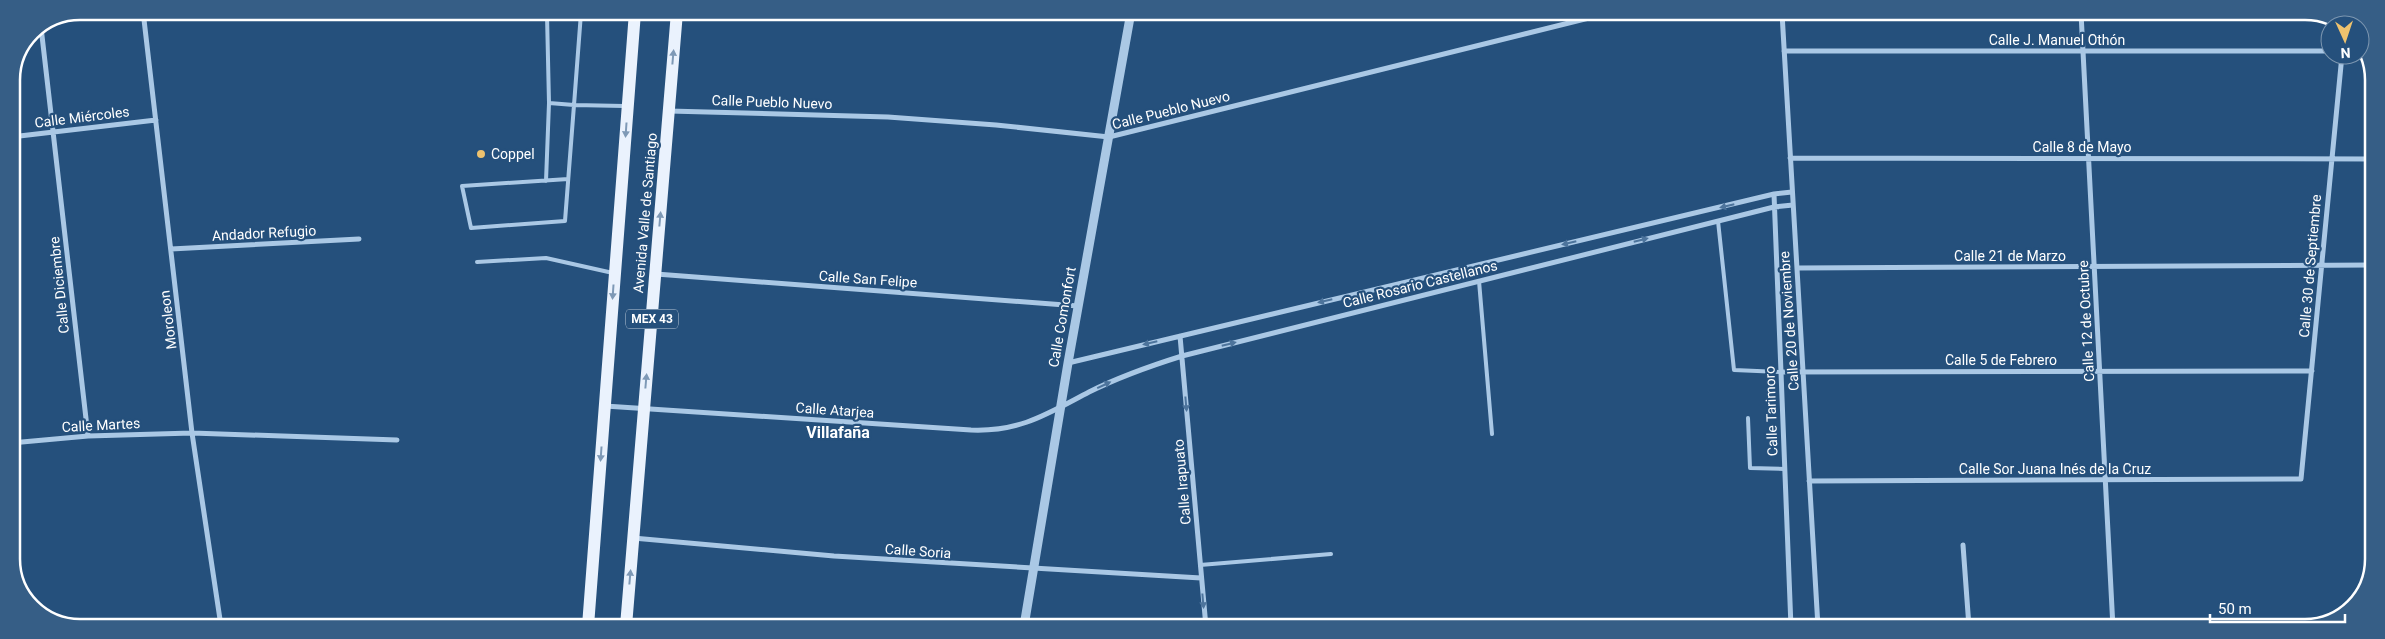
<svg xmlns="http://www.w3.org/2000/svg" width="2385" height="639" viewBox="0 0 2385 639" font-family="Roboto,sans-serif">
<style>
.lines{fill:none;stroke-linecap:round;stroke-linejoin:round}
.service{stroke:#aac8e5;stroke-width:4}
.minor{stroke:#aac8e5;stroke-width:5}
.tertiary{stroke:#aac8e5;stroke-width:9}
.primary{stroke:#eaf2fd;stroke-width:12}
.oneway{fill:#7e99b6}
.oneway2{fill:#4d749c}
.poi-dot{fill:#eec26e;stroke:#25507c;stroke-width:2}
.labels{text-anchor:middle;stroke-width:4.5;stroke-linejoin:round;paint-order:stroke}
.shield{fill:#25507c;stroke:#becad8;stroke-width:1}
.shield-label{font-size:12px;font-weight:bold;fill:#fff}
.street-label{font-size:14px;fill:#fff;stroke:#25507c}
.poi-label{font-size:14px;fill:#fff;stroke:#25507c;text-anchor:start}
.quarter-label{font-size:16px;font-weight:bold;fill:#fff;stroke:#25507c}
.rim{fill:none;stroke:#fff;stroke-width:2.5}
</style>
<rect width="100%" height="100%" fill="#25507c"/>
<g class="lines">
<!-- service -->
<path class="service" d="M568,179L462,186L471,228L565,221L574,105L624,106
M546,181L549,103L547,15L581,13L574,105L549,103
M1718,221L1734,370L1781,372
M477,262L546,258L613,273
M1479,281L1492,434
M1748,418L1750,468L1785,469
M1200,565L1331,554"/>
<!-- minor -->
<path class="minor" d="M143,11L192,433L221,626
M1782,13L1818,627
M2081,13L2113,628
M1269,17L1270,12
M41,27L88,436
M1784,51H2330
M669,111L888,117L996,125L1109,137L1609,13
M11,137L156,120
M1790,158L2373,159
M1774,194L1791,627
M171,249L359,239
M1797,268L2373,265
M656,274L1078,306
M1180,336L1206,627
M1068,363L1774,194L1792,192
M1781,372L2312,371
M605,406L971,430C1020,432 1047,414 1089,392C1119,377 1150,366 1182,356L1774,207L1793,205
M11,443L88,436L192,433L397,440
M1809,481L2301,479L2342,55
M633,538L834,556L1201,578
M1963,545L1969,627"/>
<!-- tertiary -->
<path class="tertiary" d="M1024,626L1068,363L1131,12"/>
<!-- primary -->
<path class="primary" d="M588,626L635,12
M626,626L677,12"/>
</g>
<!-- one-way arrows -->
<defs><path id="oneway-solid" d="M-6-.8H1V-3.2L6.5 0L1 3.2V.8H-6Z" transform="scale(1.25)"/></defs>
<g class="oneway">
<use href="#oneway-solid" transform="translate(673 57) rotate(-85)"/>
<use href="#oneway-solid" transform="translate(626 130) rotate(94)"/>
<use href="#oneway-solid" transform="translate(660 219) rotate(-85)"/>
<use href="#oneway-solid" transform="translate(613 292) rotate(94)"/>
<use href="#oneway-solid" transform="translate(646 381) rotate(-85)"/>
<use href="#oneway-solid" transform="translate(601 454) rotate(94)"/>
<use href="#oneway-solid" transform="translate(630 577) rotate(-85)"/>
</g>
<g class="oneway2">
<use href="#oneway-solid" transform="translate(1727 206) rotate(167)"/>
<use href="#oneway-solid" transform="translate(1641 240) rotate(-14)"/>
<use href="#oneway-solid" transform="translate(1569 243) rotate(167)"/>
<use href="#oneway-solid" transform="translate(1325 301) rotate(167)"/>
<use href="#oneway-solid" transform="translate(1150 343) rotate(167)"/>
<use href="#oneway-solid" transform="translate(1229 344) rotate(-14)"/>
<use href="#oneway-solid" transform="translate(1104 385) rotate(-25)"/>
<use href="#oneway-solid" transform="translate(1186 404) rotate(85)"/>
<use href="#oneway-solid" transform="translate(1203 601) rotate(85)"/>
</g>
<!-- markers -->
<circle class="poi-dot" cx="481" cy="154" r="5"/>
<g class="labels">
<!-- shield labels -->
<rect class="shield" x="626" y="309.5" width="52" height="19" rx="4"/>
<g class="shield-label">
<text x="652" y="323">MEX 43</text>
</g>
<!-- street labels -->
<g class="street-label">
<text x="2057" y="45">Calle J. Manuel Othón</text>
<text transform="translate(772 102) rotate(2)" y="5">Calle Pueblo Nuevo</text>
<text transform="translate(1171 110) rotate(-14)" y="5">Calle Pueblo Nuevo</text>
<text transform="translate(82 117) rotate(-7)" y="5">Calle Miércoles</text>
<text x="2082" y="152">Calle 8 de Mayo</text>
<text transform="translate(645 213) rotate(-85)" y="5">Avenida Valle de Santiago</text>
<text transform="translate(264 233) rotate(-3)" y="5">Andador Refugio</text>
<text x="2010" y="261">Calle 21 de Marzo</text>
<text transform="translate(2310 266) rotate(-85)" y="5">Calle 30 de Septiembre</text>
<text transform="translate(868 279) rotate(4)" y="5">Calle San Felipe</text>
<text transform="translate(1420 284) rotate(-14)" y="5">Calle Rosario Castellanos</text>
<text transform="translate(59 285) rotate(-96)" y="5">Calle Diciembre</text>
<text transform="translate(1062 317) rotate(-80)" y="5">Calle Comonfort</text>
<text transform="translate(168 320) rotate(-97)" y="5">Moroleon</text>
<text transform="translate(1789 321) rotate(-94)" y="5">Calle 20 de Noviembre</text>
<text transform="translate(2086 321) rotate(-93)" y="5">Calle 12 de Octubre</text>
<text x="2001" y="365">Calle 5 de Febrero</text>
<text transform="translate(835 410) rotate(4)" y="5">Calle Atarjea</text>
<text transform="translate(1771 411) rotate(-92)" y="5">Calle Tarimoro</text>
<text transform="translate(101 425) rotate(-3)" y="5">Calle Martes</text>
<text x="2055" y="474">Calle Sor Juana Inés de la Cruz</text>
<text transform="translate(1182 482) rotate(-95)" y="5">Calle Irapuato</text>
<text transform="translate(918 551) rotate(4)" y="5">Calle Soria</text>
</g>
<!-- poi labels -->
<g class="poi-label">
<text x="491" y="159">Coppel</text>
</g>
<!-- quarter labels -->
<g class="quarter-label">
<text x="838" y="438">Villafaña</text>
</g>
</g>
<!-- crop -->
<path d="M0 0H2385V639H0ZM80 20H2305A60 60 0 0 1 2365 80V559A60 60 0 0 1 2305 619H80A60 60 0 0 1 20 559V80A60 60 0 0 1 80 20Z" fill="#365e86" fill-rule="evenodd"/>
<path class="rim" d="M80 20H2305A60 60 0 0 1 2365 80V559A60 60 0 0 1 2305 619H80A60 60 0 0 1 20 559V80A60 60 0 0 1 80 20Z"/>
<!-- north arrow -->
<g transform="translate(2345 40) rotate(177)"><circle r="24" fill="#25507c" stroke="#7c96b0"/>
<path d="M0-4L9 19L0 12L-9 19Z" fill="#eec26e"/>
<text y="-8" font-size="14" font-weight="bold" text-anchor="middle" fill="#ffffff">N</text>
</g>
<!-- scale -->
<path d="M2210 614v8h135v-8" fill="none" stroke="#ffffff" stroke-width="2.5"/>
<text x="2218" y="614" font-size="15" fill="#ffffff" stroke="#25507c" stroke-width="4" paint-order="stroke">50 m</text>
</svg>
